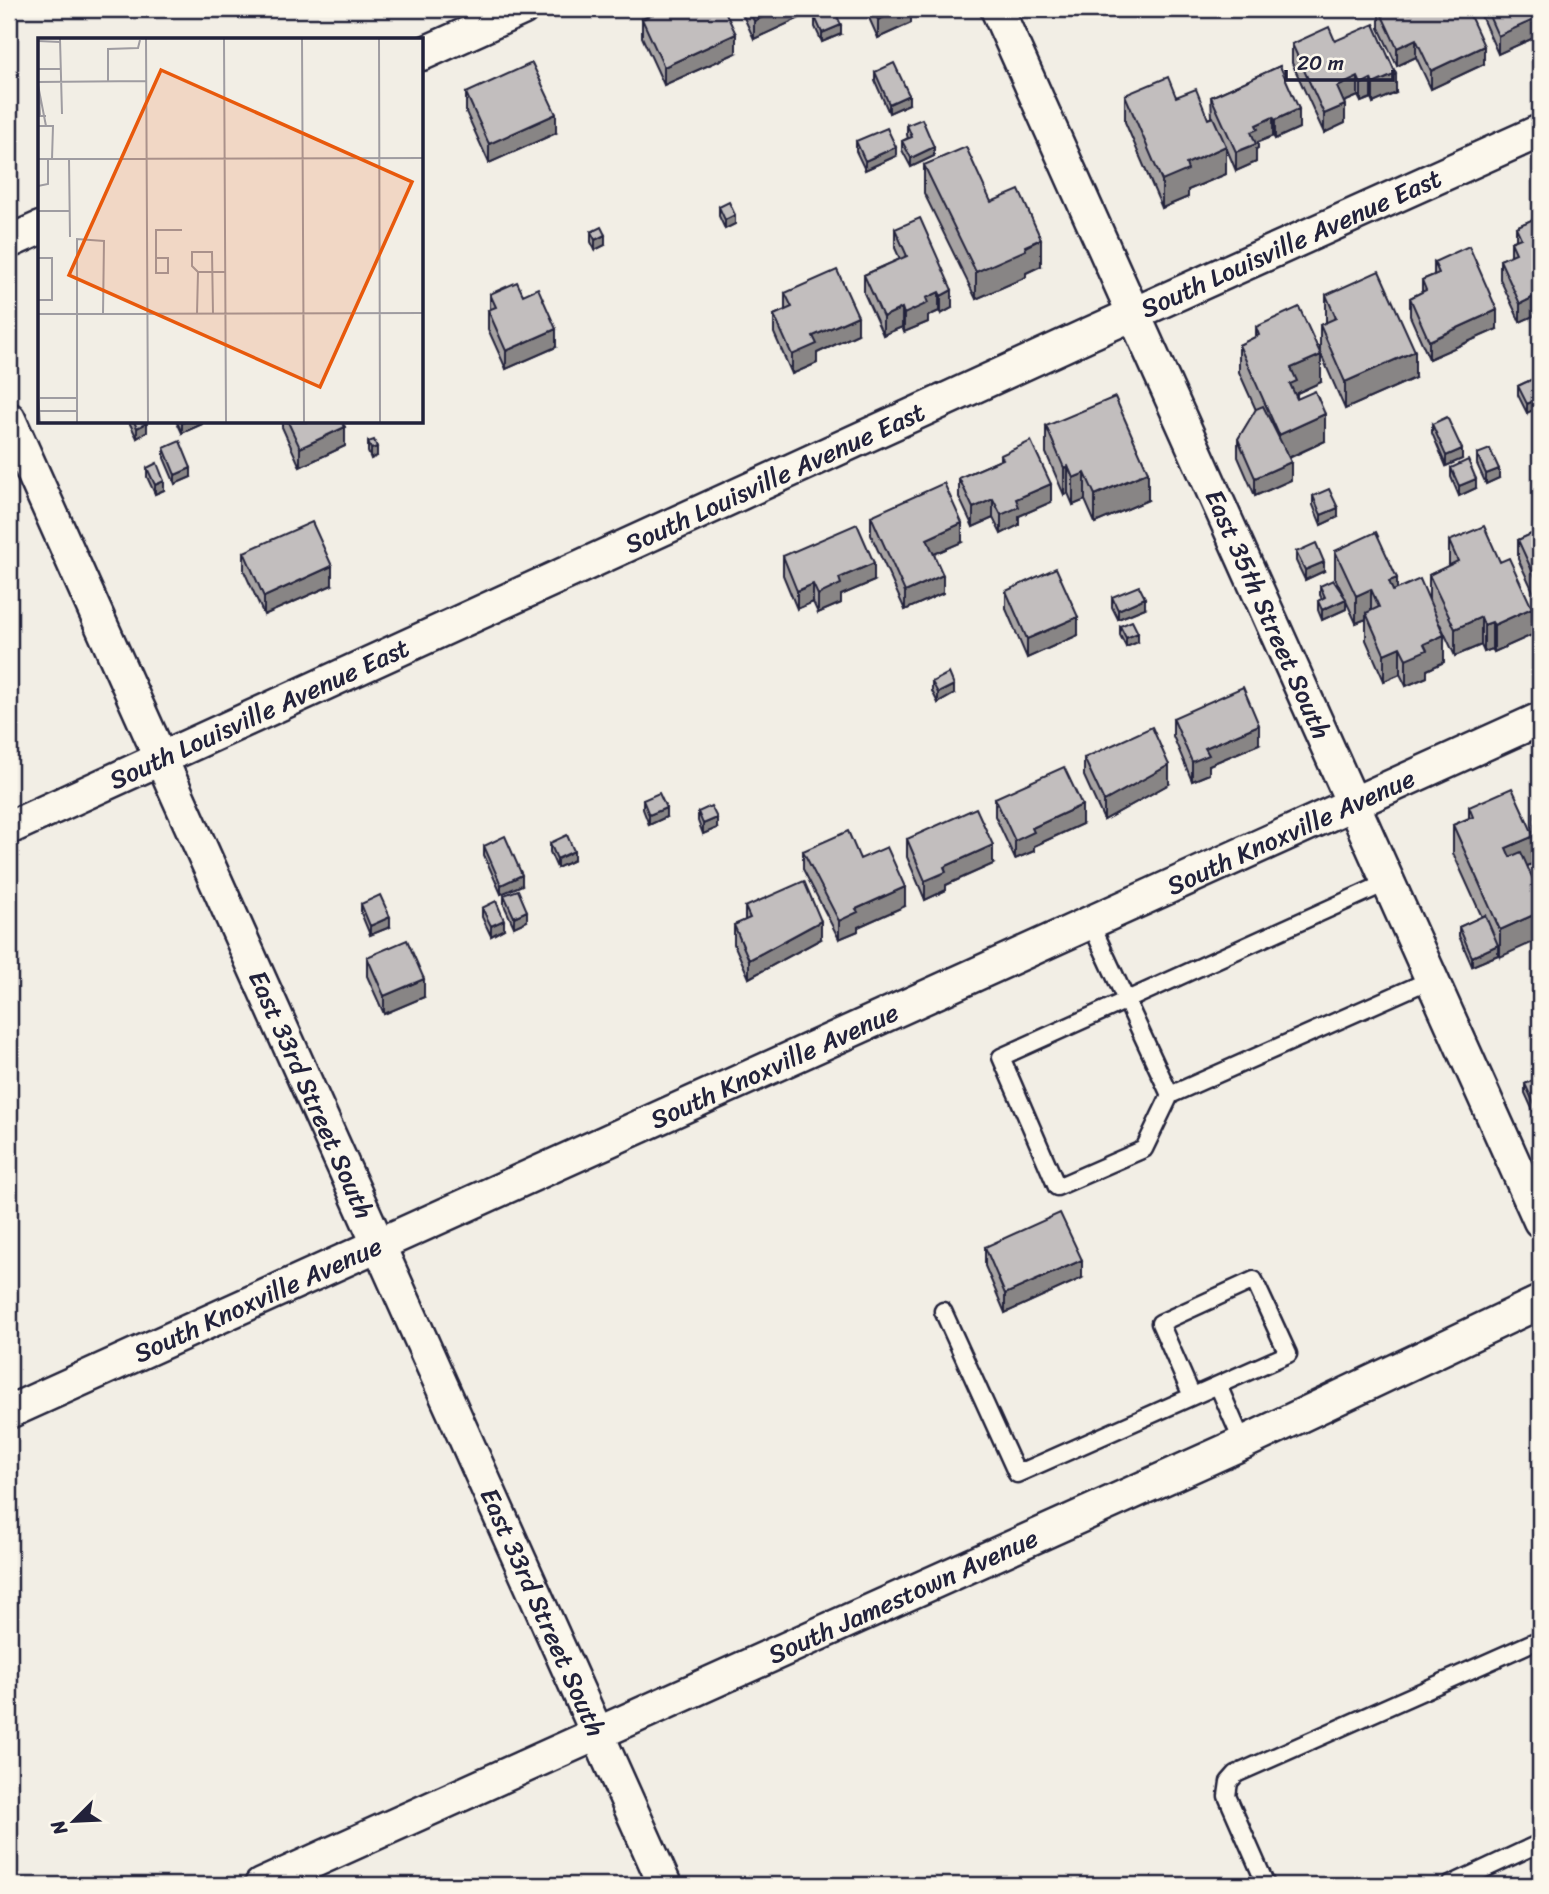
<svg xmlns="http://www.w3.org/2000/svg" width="1549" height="1894" viewBox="0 0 1549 1894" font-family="Sriracha,sans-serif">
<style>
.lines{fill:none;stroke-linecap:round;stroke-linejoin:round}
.service-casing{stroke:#22223b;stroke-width:21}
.minor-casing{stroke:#22223b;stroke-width:37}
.service{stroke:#fbf7ec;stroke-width:16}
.minor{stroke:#fbf7ec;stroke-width:32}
.wall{fill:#a7a3a3;stroke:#22223b;stroke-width:2}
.shaded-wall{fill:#888585;stroke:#22223b;stroke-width:2}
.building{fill:#c2bebe;stroke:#22223b;stroke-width:2}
.labels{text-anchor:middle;stroke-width:7;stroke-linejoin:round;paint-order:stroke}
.street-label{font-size:26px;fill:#22223b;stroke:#fbf7ec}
.inset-road{fill:none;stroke:#9f9ca1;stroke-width:2}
.view{fill:#e8590c;fill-opacity:0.15;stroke:#e8590c;stroke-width:3.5}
.inset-edge{fill:none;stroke:#22223b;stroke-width:3.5}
</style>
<rect width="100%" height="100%" fill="#f2eee5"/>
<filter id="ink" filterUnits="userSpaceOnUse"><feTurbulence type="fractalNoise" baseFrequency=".0143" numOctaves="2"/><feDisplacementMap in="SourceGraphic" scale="14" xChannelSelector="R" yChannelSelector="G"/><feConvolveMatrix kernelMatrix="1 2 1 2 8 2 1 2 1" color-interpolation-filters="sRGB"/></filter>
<g filter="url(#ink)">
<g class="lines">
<!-- service casing -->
<g class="service-casing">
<path id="service" d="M1090,922L1170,1095L1432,979
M1170,1095L1144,1149L1057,1187L1001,1057L1388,882
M943,1311L1017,1474L1288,1354L1254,1280L1160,1323L1192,1396
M1218,1385L1243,1443
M1266,1885L1227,1796L1229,1782L1236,1774L1540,1639
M1450,1885L1540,1843"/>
</g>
<!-- minor casing -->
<g class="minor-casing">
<g id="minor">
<path id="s1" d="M997,9L1540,1221"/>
<path d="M422,54L522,9"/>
<path d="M9,242L40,228"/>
<path id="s2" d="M9,419L665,1885"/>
<path id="s3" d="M9,828L1089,334L1540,131"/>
<path id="s4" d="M9,1412L1540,719"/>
<path id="s5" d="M261,1885L1243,1443L1540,1302"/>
</g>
</g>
<!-- service -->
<use href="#service" class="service"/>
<!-- minor -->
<use href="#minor" class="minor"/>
</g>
<!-- wall -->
<path class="wall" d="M740,9H819L754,39Z
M865,9H911V23L878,38Z
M1379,9L1409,13L1484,64L1431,89L1416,57L1397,66L1379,28Z
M1478,9H1540V35L1498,54Z
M815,17L841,34L822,42L815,27Z
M642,19L736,53L664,85L642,37Z
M1335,41L1396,93L1373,103L1371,98L1361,102L1358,96L1344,102L1345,123L1324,133L1292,63V44Z
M1280,66L1299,128L1275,139L1273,136L1258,142V148L1256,149V162L1236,171L1226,147V174L1188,190V197L1162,208L1125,122V95L1176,97L1208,119L1212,117L1211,97Z
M875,72L909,104L889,113L875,81Z
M466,93L556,133L489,163L466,112Z
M907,125L934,156L911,167L902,150V141L908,138L907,135Z
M856,141L896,156L865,170L856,151Z
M924,165L991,202L1041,266L1026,273V277L976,299L924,193Z
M719,207L735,224L725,229L719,216Z
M1540,216V313L1520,322L1500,279V260L1511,256V242L1516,240V227Z
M895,229L952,308L941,314L939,311L928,316V322L904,332L902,327L883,335L864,293V275L900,259L895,248Z
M591,232L605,245L595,250L591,242Z
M1434,262L1497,329L1429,359L1410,316V298L1422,292V280L1434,275Z
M785,293L858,334L817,353V363L792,374L774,333V315L785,310Z
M490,294L556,347L506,369L488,329V310H490Z
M1326,295L1415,378L1345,409L1320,352V325L1326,323Z
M1256,327L1321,382L1297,393V399L1325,441L1289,458L1291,480L1255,496L1238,457V439L1256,410L1239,372V345L1256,337Z
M1537,377L1527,413L1518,395V386Z
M129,422H147V432L137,438Z
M177,422H202V424L182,433Z
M282,422H342L345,446L300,467L282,427Z
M1432,424L1462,459L1446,466L1432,433Z
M1046,426L1148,500L1095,523L1085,500L1073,505L1068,493L1064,495L1046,453Z
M368,442L377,456L371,459L368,452Z
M164,448L191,477L175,484L164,458Z
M1477,454L1499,478L1486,484L1477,464Z
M1001,455L1051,502L1019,516V525L1001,534L993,518L973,527L959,497V478L1001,460Z
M147,468L164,490L155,494L147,477Z
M1451,468L1476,488L1459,496L1451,477Z
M1313,496L1338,517L1321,525L1313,505Z
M871,516L962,542L934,554L943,593L905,610L871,535Z
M1540,530V606L1518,559V540Z
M1449,541L1532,635L1494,652L1492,649L1484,652L1481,645L1455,656L1440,624L1444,662L1427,670V677L1406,686L1400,674L1384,681L1366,640V619L1356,623L1346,601V609L1322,620L1318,610V601L1322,599L1320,595V586L1344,596L1335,578V551L1397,589L1429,601V575L1449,566Z
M244,552L332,585L264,615L244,571Z
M1296,552L1324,571L1305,580L1296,561Z
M783,556L874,581L841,595V603L818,613L813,602L797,609L783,575Z
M1006,591L1078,635L1027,658L1006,609Z
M1112,597L1145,608L1118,619L1112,607Z
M1120,626L1138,642L1126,647L1120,635Z
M932,682L954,694L938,703L932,691Z
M1173,718L1259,744L1209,765V774L1192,781L1173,736Z
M1084,758L1169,784L1104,820L1084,776Z
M995,798L1082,824L1034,846V851L1015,859L995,816Z
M643,800L666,817L649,825L643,809Z
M1469,807L1534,863L1527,866L1500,957L1498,952V955L1472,966L1459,936V927L1482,917L1453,853V825L1469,818Z
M1540,810V845L1534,832V813Z
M698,812L717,828L703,834L698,821Z
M907,839L993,864L946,885V890L925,900L907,857Z
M550,843L574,860L557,868L550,852Z
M484,846L522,885L501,894L484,855Z
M803,851L860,859L905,906L858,927V931L839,939L803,869Z
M504,895L527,921L514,927L504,905Z
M361,904L390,927L370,935L361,913Z
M745,907L821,939L749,978L734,944V925L745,921Z
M482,908L504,929L491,936L482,917Z
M367,957L424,997L384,1014L367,976Z
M1540,1077L1539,1124L1525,1093V1084Z
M985,1247L1082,1278L1005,1313L985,1266Z"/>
<!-- shaded-wall -->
<path class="shaded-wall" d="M780,9H819L754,39V21Z
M902,9H911V23L878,38V20Z
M1538,9H1540V35L1498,54V36Z
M841,25V34L822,42V33Z
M736,34V53L664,85V67Z
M1416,39V57L1397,66V48Z
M1484,46V64L1431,89V71Z
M1396,74V93L1373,103V84Z
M1358,77V96L1337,105V87Z
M1371,79V98L1361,102V84Z
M909,95V104L889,113V104Z
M1345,105V123L1324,133V114Z
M1299,109V128L1275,139V120Z
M556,114V133L489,163V144Z
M1273,117V136L1258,142V148L1256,149V162L1236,171V152L1256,125Z
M1226,146V174L1188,190V197L1162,208V181L1186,164Z
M896,147V156L865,170V161Z
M934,147V156L911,167V158Z
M735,215V224L725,229V220Z
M605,235V245L595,250V240Z
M1041,239V266L1026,273V277L976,299V272Z
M952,290V308L941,314V296Z
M939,292V311L928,316V322L904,332V314L926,298Z
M1540,294V313L1520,322V304Z
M902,308V327L883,335V317Z
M1497,310V329L1429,359V341Z
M858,316V334L817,353V363L792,374V355L813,336Z
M556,329V347L506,369V351Z
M1415,351V378L1345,409V382Z
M1321,355V382L1297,393V408L1290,384L1291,368Z
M1540,398V407L1527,413V404Z
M1325,414V441L1279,462V435Z
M185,422H202V424L182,433V423Z
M147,423V432L137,438V428Z
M345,427V446L300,467V448Z
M377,447V456L371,459V449Z
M1462,449V459L1446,466V456Z
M1291,462V480L1255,496V478Z
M1068,466V493L1064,495V468Z
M191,468V477L175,484V475Z
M1499,469V478L1486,484V474Z
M1148,472V500L1095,523V495Z
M1085,473V500L1073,505V478Z
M1476,479V488L1459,496V486Z
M164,481V490L155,494V485Z
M1051,484V502L1019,516V525L1001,534V515L1016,499Z
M993,499V518L973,527V508Z
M1338,508V517L1321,525V515Z
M962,523V542L927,557V539Z
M1324,562V571L1305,580V570Z
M874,563V581L841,595V603L818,613V595L839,578Z
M332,566V585L264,615V597Z
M943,575V593L905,610V592Z
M1397,578V605L1389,581Z
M813,584V602L797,609V591Z
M1371,589V616L1366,613V619L1356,623V596Z
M1145,598V608L1118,619V610Z
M1346,599V609L1322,620V610Z
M1532,608V635L1494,652V625Z
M1078,617V635L1027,658V639Z
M1481,617V645L1455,656V629Z
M1492,622V649L1484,652V625Z
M1138,633V642L1126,647V638Z
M1444,635V662L1427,670V677L1406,686V659L1424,644Z
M1400,647V674L1384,681V654Z
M954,685V694L938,703V693Z
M1259,725V744L1209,765V774L1192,781V762L1205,748Z
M1169,765V784L1104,820V801Z
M1082,805V824L1034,846V851L1015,859V841L1032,828Z
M666,808V817L649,825V815Z
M717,818V828L703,834V824Z
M1534,836V863L1506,876V848Z
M993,845V864L946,885V890L925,900V881L944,867Z
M574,851V860L557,868V859Z
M522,875V885L501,894V885Z
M905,887V906L858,927V931L839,939V921L856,909Z
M527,911V921L514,927V917Z
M1540,912V939L1500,957V930Z
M390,917V927L370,935V926Z
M504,920V929L491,936V926Z
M821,921V939L749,978V960Z
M1498,945V955L1472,966V957Z
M424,979V997L384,1014V996Z
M1082,1260V1278L1005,1313V1294Z"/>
<!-- building -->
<path class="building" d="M664,9H724L736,34L664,67L642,19Z
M748,9H780L754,21Z
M834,9L841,25L822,33L815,17Z
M873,9H902L878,20Z
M1379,9H1407L1409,13L1419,9H1467L1484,46L1431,71L1416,39L1397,48Z
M1486,9H1539L1540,17L1498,36Z
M1374,24L1396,74L1373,84L1371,79L1361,84L1358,77L1337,87L1345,105L1324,114L1292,44L1329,27L1335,41Z
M532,63L556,114L489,144L466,93Z
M894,63L909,95L889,104L875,72Z
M1280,66L1299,109L1275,120L1273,117L1256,125L1258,129L1251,132L1256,144L1236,152L1211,97Z
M1168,77L1176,97L1196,89L1208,119L1213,117L1226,146L1186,164L1188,170L1162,181L1125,95Z
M922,119L934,147L911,158L902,141L912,137L907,125Z
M887,128L896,147L865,161L856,141Z
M966,147L991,202L1019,190L1041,239L1025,246L1026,250L976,272L924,165Z
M729,202L735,215L725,220L719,207Z
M1540,216V294L1520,304L1500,260L1516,253L1511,242L1521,238L1516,227Z
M920,218L952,290L941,296L939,292L926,298L928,303L904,314L902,308L883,317L864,275L907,256L895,229Z
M601,227L605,235L595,240L591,232Z
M1469,246L1497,310L1429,341L1410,298L1426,290L1422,280L1439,273L1434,262Z
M837,270L858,316L813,336L817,344L792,355L774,315L792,307L785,293Z
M1379,271L1415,351L1345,382L1320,325L1336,318L1326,295Z
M517,282L523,295L538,288L556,329L506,351L488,310L496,307L490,294Z
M1299,307L1321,355L1291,368L1297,381L1290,384L1297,399L1315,391L1325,414L1279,435L1239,345L1259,335L1256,327Z
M1537,377L1540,385V398L1527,404L1518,386Z
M1115,397L1148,472L1095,495L1085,473L1073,478L1068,466L1064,468L1046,426Z
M1263,406L1291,462L1255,478L1238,439L1256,409Z
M1447,417L1462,449L1446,456L1432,424Z
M134,422H147V423L137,428Z
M288,422H342L345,427L300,448Z
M374,440L377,447L371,449L368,442Z
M180,441L191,468L175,475L164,448Z
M1031,441L1051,484L1016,499L1019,507L1001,515L993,499L973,508L959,478L1003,459L1001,455Z
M1490,449L1499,469L1486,474L1477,454Z
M1468,460L1476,479L1459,486L1451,468Z
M157,463L164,481L155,485L147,468Z
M944,483L962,523L927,539L943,575L905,592L871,516Z
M1329,489L1338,508L1321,515L1313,496Z
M312,522L332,566L264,597L244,552Z
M857,524L874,563L839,578L841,584L818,595L813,584L797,591L783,556Z
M1484,526L1500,562L1509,558L1532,608L1494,625L1492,622L1484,625L1481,617L1455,629L1429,575L1458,561L1449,541Z
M1540,530V588L1518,540Z
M1376,532L1397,578L1389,581L1393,591L1420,579L1444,635L1424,644L1427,650L1406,659L1400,647L1384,654L1366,613L1379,607L1371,589L1356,596L1335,551Z
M1316,543L1324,562L1305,570L1296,552Z
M1056,568L1078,617L1027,639L1006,591Z
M1333,580L1346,599L1322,610L1318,601L1325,597L1320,586Z
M1139,586L1145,598L1118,610L1112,597Z
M1132,621L1138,633L1126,638L1120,626Z
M949,673L954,685L938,693L932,682Z
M1243,687L1259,725L1205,748L1209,755L1192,762L1173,718Z
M1152,727L1169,765L1104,801L1084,758Z
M1064,767L1082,805L1032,828L1034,832L1015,841L995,798Z
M1512,788L1534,836L1506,848L1510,857L1521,852L1540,895V912L1500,930L1453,825L1473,817L1469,807Z
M659,793L666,808L649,815L643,800Z
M711,806L717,818L703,824L698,812Z
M976,808L993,845L944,867L946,872L925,881L907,839Z
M1540,810V827L1534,813Z
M848,831L860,859L887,847L905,887L856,909L858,912L839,921L803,851Z
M567,835L574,851L557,859L550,843Z
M505,836L522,875L501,885L484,846Z
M804,881L821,921L749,960L734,925L750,918L745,907Z
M518,890L527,911L514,917L504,895Z
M380,895L390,917L370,926L361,904Z
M496,901L504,920L491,926L482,908Z
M1485,915L1498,945L1472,957L1459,927Z
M407,940L424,979L384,996L367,957Z
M1540,1077V1114H1539L1525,1084Z
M1060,1213L1082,1260L1005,1294L985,1247Z"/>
</g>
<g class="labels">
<!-- street labels -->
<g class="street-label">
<text dy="9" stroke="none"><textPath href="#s3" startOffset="1409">South Louisville Avenue East</textPath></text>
<text dy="9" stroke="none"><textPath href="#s3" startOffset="842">South Louisville Avenue East</textPath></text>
<text dy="9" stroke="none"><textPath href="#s1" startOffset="663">East 35th Street South</textPath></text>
<text dy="9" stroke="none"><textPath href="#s3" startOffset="275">South Louisville Avenue East</textPath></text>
<text dy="9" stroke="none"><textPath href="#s4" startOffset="1407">South Knoxville Avenue</textPath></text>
<text dy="9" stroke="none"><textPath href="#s4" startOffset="840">South Knoxville Avenue</textPath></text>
<text dy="9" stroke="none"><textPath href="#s2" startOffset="740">East 33rd Street South</textPath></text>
<text dy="9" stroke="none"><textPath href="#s4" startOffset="273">South Knoxville Avenue</textPath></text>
<text dy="9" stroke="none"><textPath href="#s5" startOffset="704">South Jamestown Avenue</textPath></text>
<text dy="9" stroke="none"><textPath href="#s2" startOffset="1307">East 33rd Street South</textPath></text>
</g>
</g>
<!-- overview -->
<g transform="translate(38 38)">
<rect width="385" height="385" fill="#f2eee5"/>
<path class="inset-road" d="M22,1L24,76M108,1L110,384M186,1L188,384M264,1L266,384M341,1L342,384M0,3L22,4M0,31H22M70,43V11L100,10L102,2M0,44L108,43M0,47L8,88M1,52L2,78H8M0,88H15L14,121M0,121L385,120M31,121L32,199M0,148L10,146V121M0,173H32M0,220H14V262H0M118,220H130V235H118V192H144M160,234L154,228V214H174L175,276M0,276L385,275M159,276L160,234H187M0,356L2,384M2,360H38M2,373H38M39,384V201L66,203L65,276"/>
<path class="view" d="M123,32L374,144L282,349L31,237Z"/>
<rect width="385" height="385" class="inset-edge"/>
</g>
<!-- margin -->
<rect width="1549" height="1894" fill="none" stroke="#fbf7ec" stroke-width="35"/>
<rect x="18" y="18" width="1514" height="1859" fill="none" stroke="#22223b" stroke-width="2.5" filter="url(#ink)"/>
<!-- north arrow -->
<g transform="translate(74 1821) rotate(246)" stroke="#fbf7ec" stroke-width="5" paint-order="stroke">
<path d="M0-5L12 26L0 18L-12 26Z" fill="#22223b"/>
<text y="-10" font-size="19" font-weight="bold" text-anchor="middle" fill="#22223b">N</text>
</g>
<!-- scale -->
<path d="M1286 70v10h107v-10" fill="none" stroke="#22223b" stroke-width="3.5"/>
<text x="1297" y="70" font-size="21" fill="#22223b" stroke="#fbf7ec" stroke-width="5" paint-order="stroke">20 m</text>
</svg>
